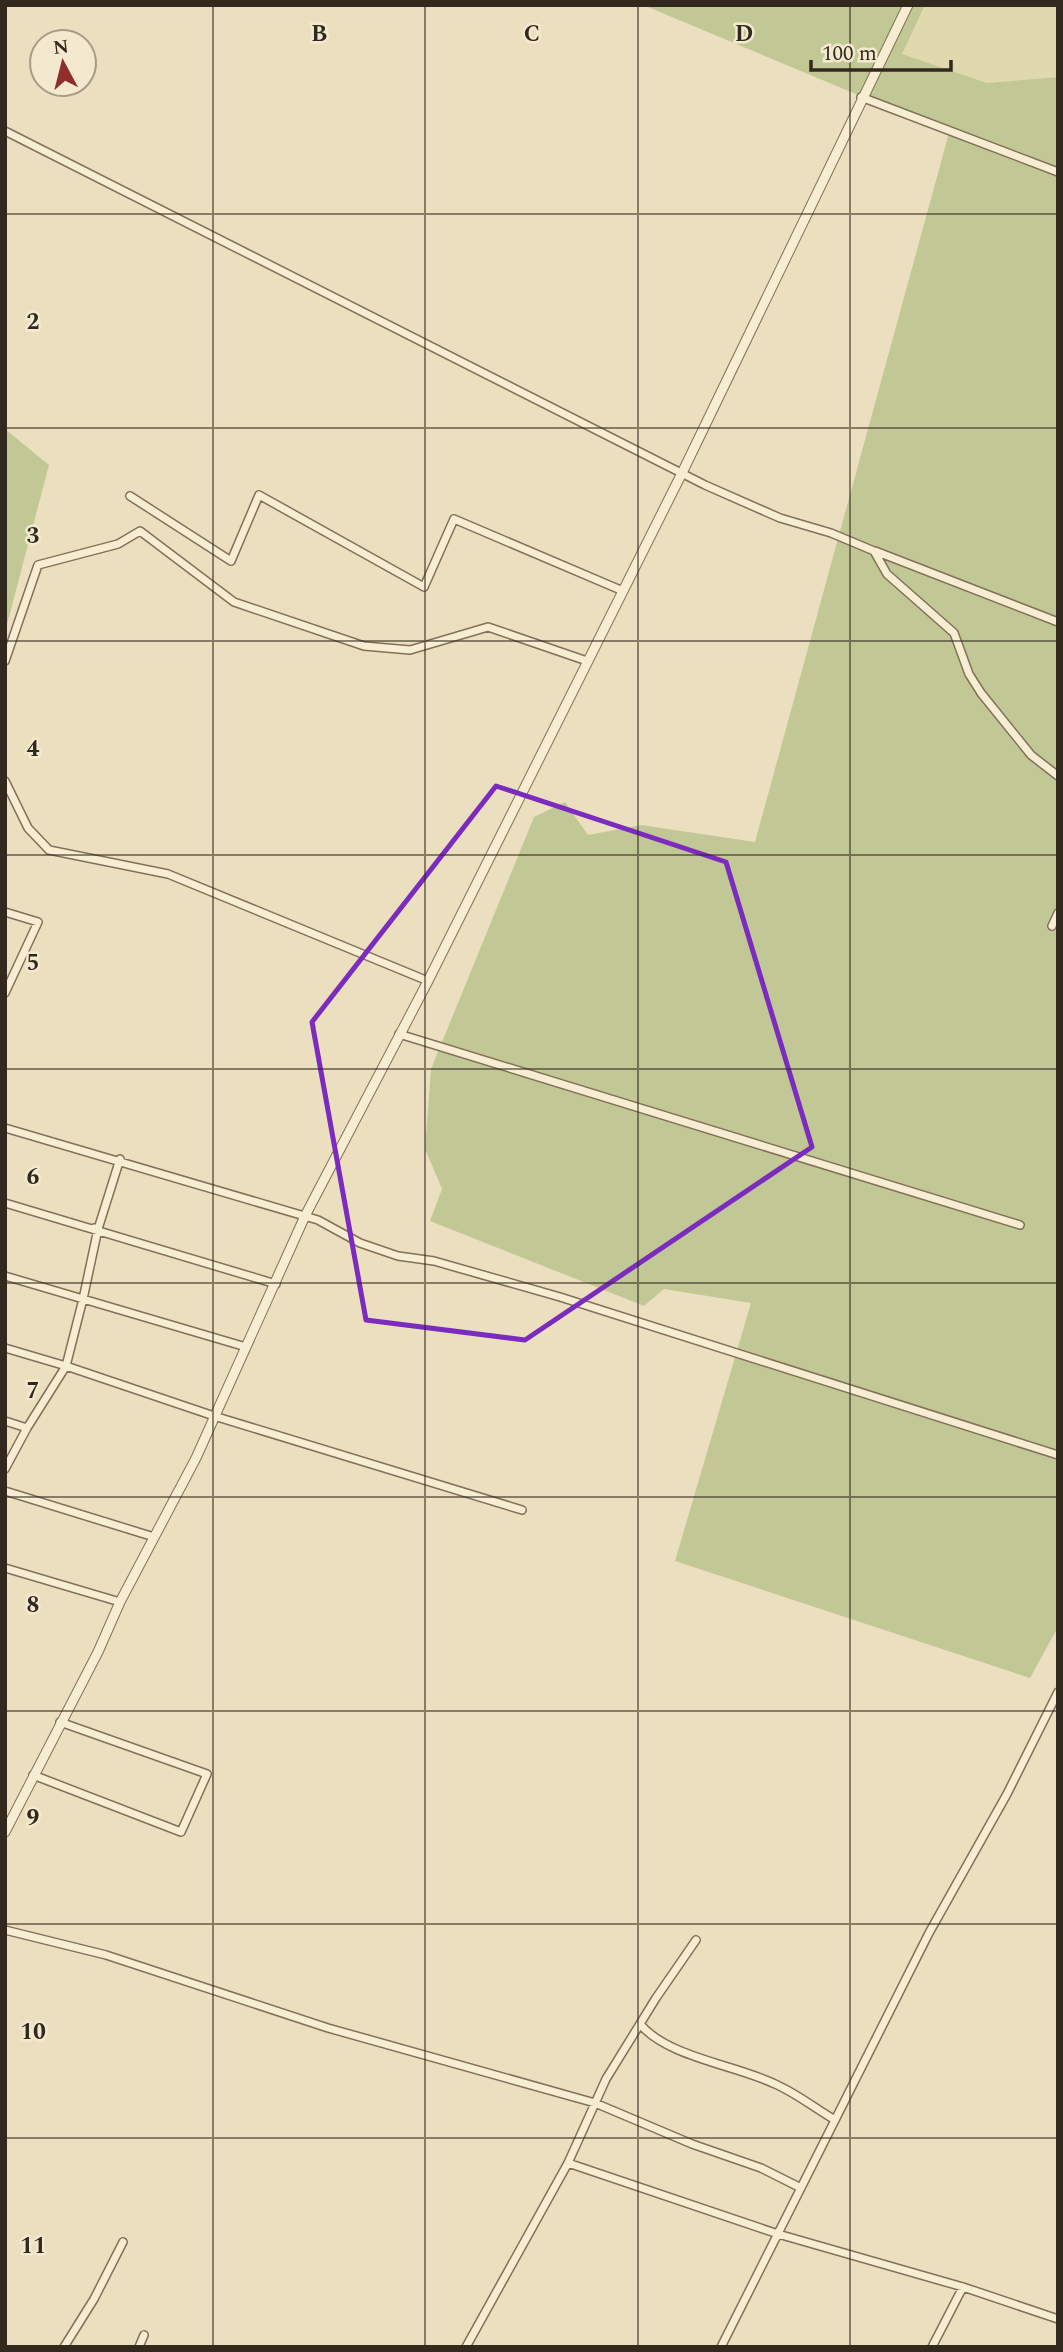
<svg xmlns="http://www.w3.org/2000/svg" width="1063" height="2352" viewBox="0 0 1063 2352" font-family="Spectral,serif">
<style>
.farmland{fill:#e0d9ae}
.green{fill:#c1c895}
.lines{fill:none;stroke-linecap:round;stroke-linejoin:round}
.minor-casing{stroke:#837059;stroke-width:10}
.tertiary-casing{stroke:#837059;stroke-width:11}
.minor{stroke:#f7edd2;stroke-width:7}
.tertiary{stroke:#f7edd2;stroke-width:9}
.marked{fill:none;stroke:#7b2cbf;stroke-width:5;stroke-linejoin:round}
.grid{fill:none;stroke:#33281d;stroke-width:2;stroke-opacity:0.55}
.grid-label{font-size:23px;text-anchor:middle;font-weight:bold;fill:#33281d;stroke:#f3e9cf;stroke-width:5;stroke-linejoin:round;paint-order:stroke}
</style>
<rect width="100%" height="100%" fill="#ebdfc0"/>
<!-- farmland -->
<path class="farmland" d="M925,5H1058V77L987,83L902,54Z"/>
<!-- green -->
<path class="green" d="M643,5H925L902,54L987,83L1058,77V1627L1030,1678L675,1561L751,1303L664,1289L644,1306L430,1221L442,1189L425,1149L431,1069L534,817L565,802L588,835L641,825L755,842L949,133Z
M5,429L49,465L5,632Z"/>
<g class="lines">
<!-- minor casing -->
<g class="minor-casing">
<path id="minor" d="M861,97L1058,172
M5,131L705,485L780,518L831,533L874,551L887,574L954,633L969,674L981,693L1031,755L1058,776
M130,496L231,561L259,495L424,587L454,519L623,591
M875,551L1058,622
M5,661L38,565L118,544L140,531L234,602L364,646L410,650L488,627L587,661
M5,781L28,828L49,850L168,874L428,981
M5,912L38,922L5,993
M1052,926L1058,913
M399,1034L1020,1225
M5,1128L318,1220L360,1243L398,1256L434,1261L560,1297L1058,1455
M5,1203L276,1284
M98,1229L120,1159
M5,1276L83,1299L98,1229L94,1228
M5,1348L66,1366L83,1299L246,1347
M5,1421L27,1428L5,1469
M27,1428L66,1366L214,1416L522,1510
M5,1491L154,1537
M5,1568L120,1602
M33,1775L181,1832L207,1774L60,1722
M5,1930L106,1955L328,2028L595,2103L692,2144L761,2168L801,2188
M696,1940L656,1998L606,2079L568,2163L778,2234L963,2287L1058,2319
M640,2024C667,2057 736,2065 775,2084C796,2093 816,2109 835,2120
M64,2347L94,2299L123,2242
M139,2347L144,2335
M466,2347L568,2163
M721,2347L929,1933L1007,1794L1058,1692
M932,2347L963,2287"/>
</g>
<!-- tertiary casing -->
<g class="tertiary-casing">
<path id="tertiary" d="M5,1832L98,1652L120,1602L196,1458L305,1216L428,981L683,471L908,5"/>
</g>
<!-- minor -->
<use href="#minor" class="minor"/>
<!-- tertiary -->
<use href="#tertiary" class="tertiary"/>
</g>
<!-- marked area -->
<path class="marked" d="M496,786L726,862L812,1147L525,1340L366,1320L312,1022Z"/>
<!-- grid -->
<path class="grid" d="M213,5V2347M425,5V2347M638,5V2347M850,5V2347M5,214H1058M5,428H1058M5,641H1058M5,855H1058M5,1069H1058M5,1283H1058M5,1497H1058M5,1711H1058M5,1924H1058M5,2138H1058"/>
<g class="grid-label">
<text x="319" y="41">B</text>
<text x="532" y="41">C</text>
<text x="744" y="41">D</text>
<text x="33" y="329">2</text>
<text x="33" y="543">3</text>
<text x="33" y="756">4</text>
<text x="33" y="970">5</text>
<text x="33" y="1184">6</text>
<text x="33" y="1398">7</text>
<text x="33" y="1612">8</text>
<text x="33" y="1825">9</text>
<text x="33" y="2039">10</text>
<text x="33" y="2253">11</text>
</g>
<!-- border -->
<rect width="1063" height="2352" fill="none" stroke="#33281d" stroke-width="14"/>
<!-- north arrow -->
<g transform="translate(63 63) rotate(353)"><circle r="33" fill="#f3e9cf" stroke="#a69c88" stroke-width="2"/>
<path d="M0-5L12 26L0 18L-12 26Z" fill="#8f2e2c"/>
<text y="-10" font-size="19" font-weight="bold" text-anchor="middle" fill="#33281d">N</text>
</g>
<!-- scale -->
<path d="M811 60v10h140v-10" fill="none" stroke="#33281d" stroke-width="3.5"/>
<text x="822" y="60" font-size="21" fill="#33281d" stroke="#f3e9cf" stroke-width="5" paint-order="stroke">100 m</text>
</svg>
